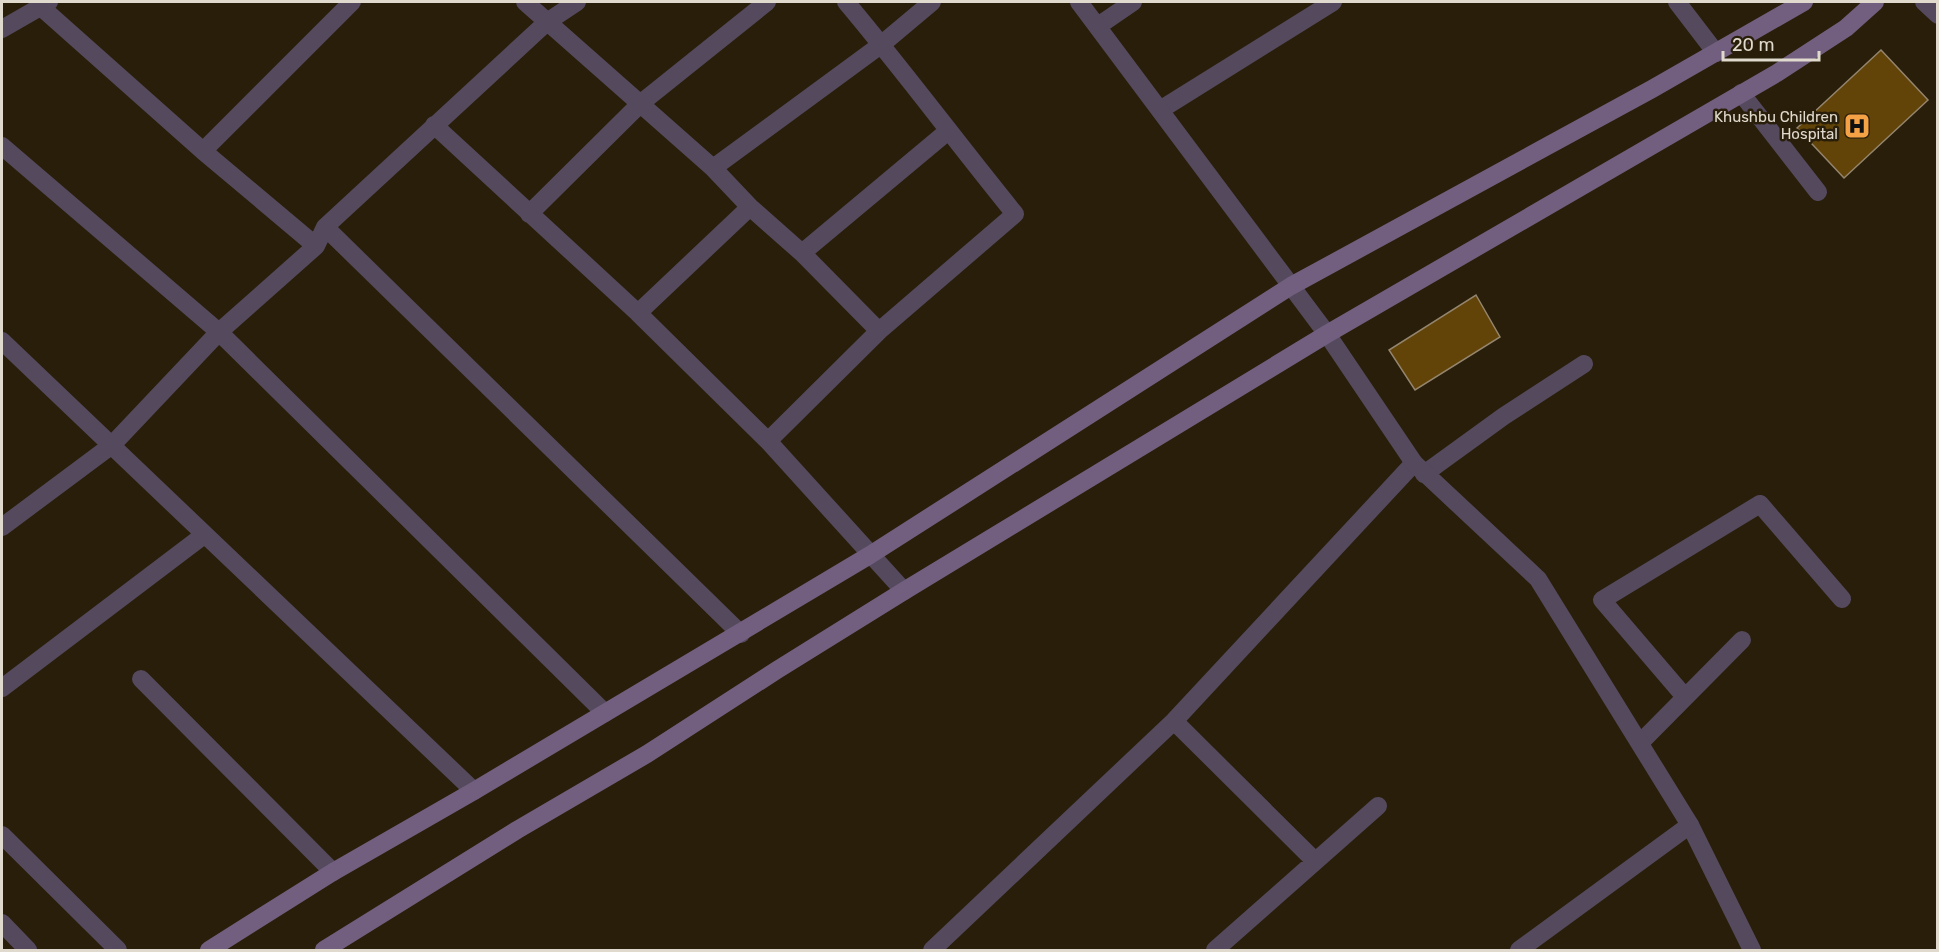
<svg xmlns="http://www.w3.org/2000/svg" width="1939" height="952" viewBox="0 0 1939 952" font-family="Rubik,sans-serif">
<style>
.building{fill:#634408;stroke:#94856e;stroke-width:1.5}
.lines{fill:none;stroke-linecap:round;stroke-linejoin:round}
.minor{stroke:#54495d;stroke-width:18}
.tertiary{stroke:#54495d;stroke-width:18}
.secondary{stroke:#725f80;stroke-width:18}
.labels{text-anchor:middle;stroke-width:5;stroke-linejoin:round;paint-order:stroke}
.poi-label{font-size:15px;fill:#e0d9cd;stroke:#291e09;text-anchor:end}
</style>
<rect width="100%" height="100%" fill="#291e09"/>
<!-- building -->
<path class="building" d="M1881,50L1928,100L1844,178L1797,128Z
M1476,295L1500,337L1415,390L1389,350Z"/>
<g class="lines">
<!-- minor -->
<path class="minor" d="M525,2L713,168L750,207L802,253L879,331
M1677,2L1716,53
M1924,2L1938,15
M41,7L203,151L316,246
M1098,26L1133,2
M2,29L49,2
M1741,93L1818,192
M1160,110L1333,2
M434,125L638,313L768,441L904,591
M2,146L219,332L605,713
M203,151L352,2
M713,168L882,44L932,2
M529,214L641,103L767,2
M325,227L741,634
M802,253L948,131
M638,313L750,207
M2,341L474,791
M768,441L879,331L1015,214C958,144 904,71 846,2
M1424,474L1504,416L1584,364
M2,527L112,445L219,332L316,246L325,227L547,22L577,2
M141,679L333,872
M2,688L204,535
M1685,697L1602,600L1760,504L1842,599
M1174,721L1315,861
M1640,743L1742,640
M1690,825L1752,950
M932,950L1174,721L1414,463
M1215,950L1378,806"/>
<!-- tertiary -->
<path class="tertiary" d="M1079,2L1327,334L1414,463L1538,579L1690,825L1519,950
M2,835L118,950
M2,923L28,950"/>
<!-- secondary -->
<path class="secondary" d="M209,950L333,872L474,791L870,555L1291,286L1652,89L1804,2
M324,950L517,830L647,754L777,670L904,591L1327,334L1777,73L1846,28L1875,2"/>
</g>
<!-- icons -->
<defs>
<g id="hospital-square" transform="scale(1.35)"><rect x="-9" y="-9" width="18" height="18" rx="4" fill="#f5a246" stroke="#291e09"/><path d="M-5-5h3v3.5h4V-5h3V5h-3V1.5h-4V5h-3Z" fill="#111"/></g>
</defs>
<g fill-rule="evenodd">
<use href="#hospital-square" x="1857" y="126"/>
</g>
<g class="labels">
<!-- poi labels -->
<g class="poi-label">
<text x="1838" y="122">Khushbu Children<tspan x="1838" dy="17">Hospital</tspan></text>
</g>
</g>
<!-- border -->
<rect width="1939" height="952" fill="none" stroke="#e0d9cd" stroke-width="6"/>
<!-- scale -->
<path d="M1723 51v9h96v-9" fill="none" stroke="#e0d9cd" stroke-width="3"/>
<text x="1732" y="51" font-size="18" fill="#e0d9cd" stroke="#291e09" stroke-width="4.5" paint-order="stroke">20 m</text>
</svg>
